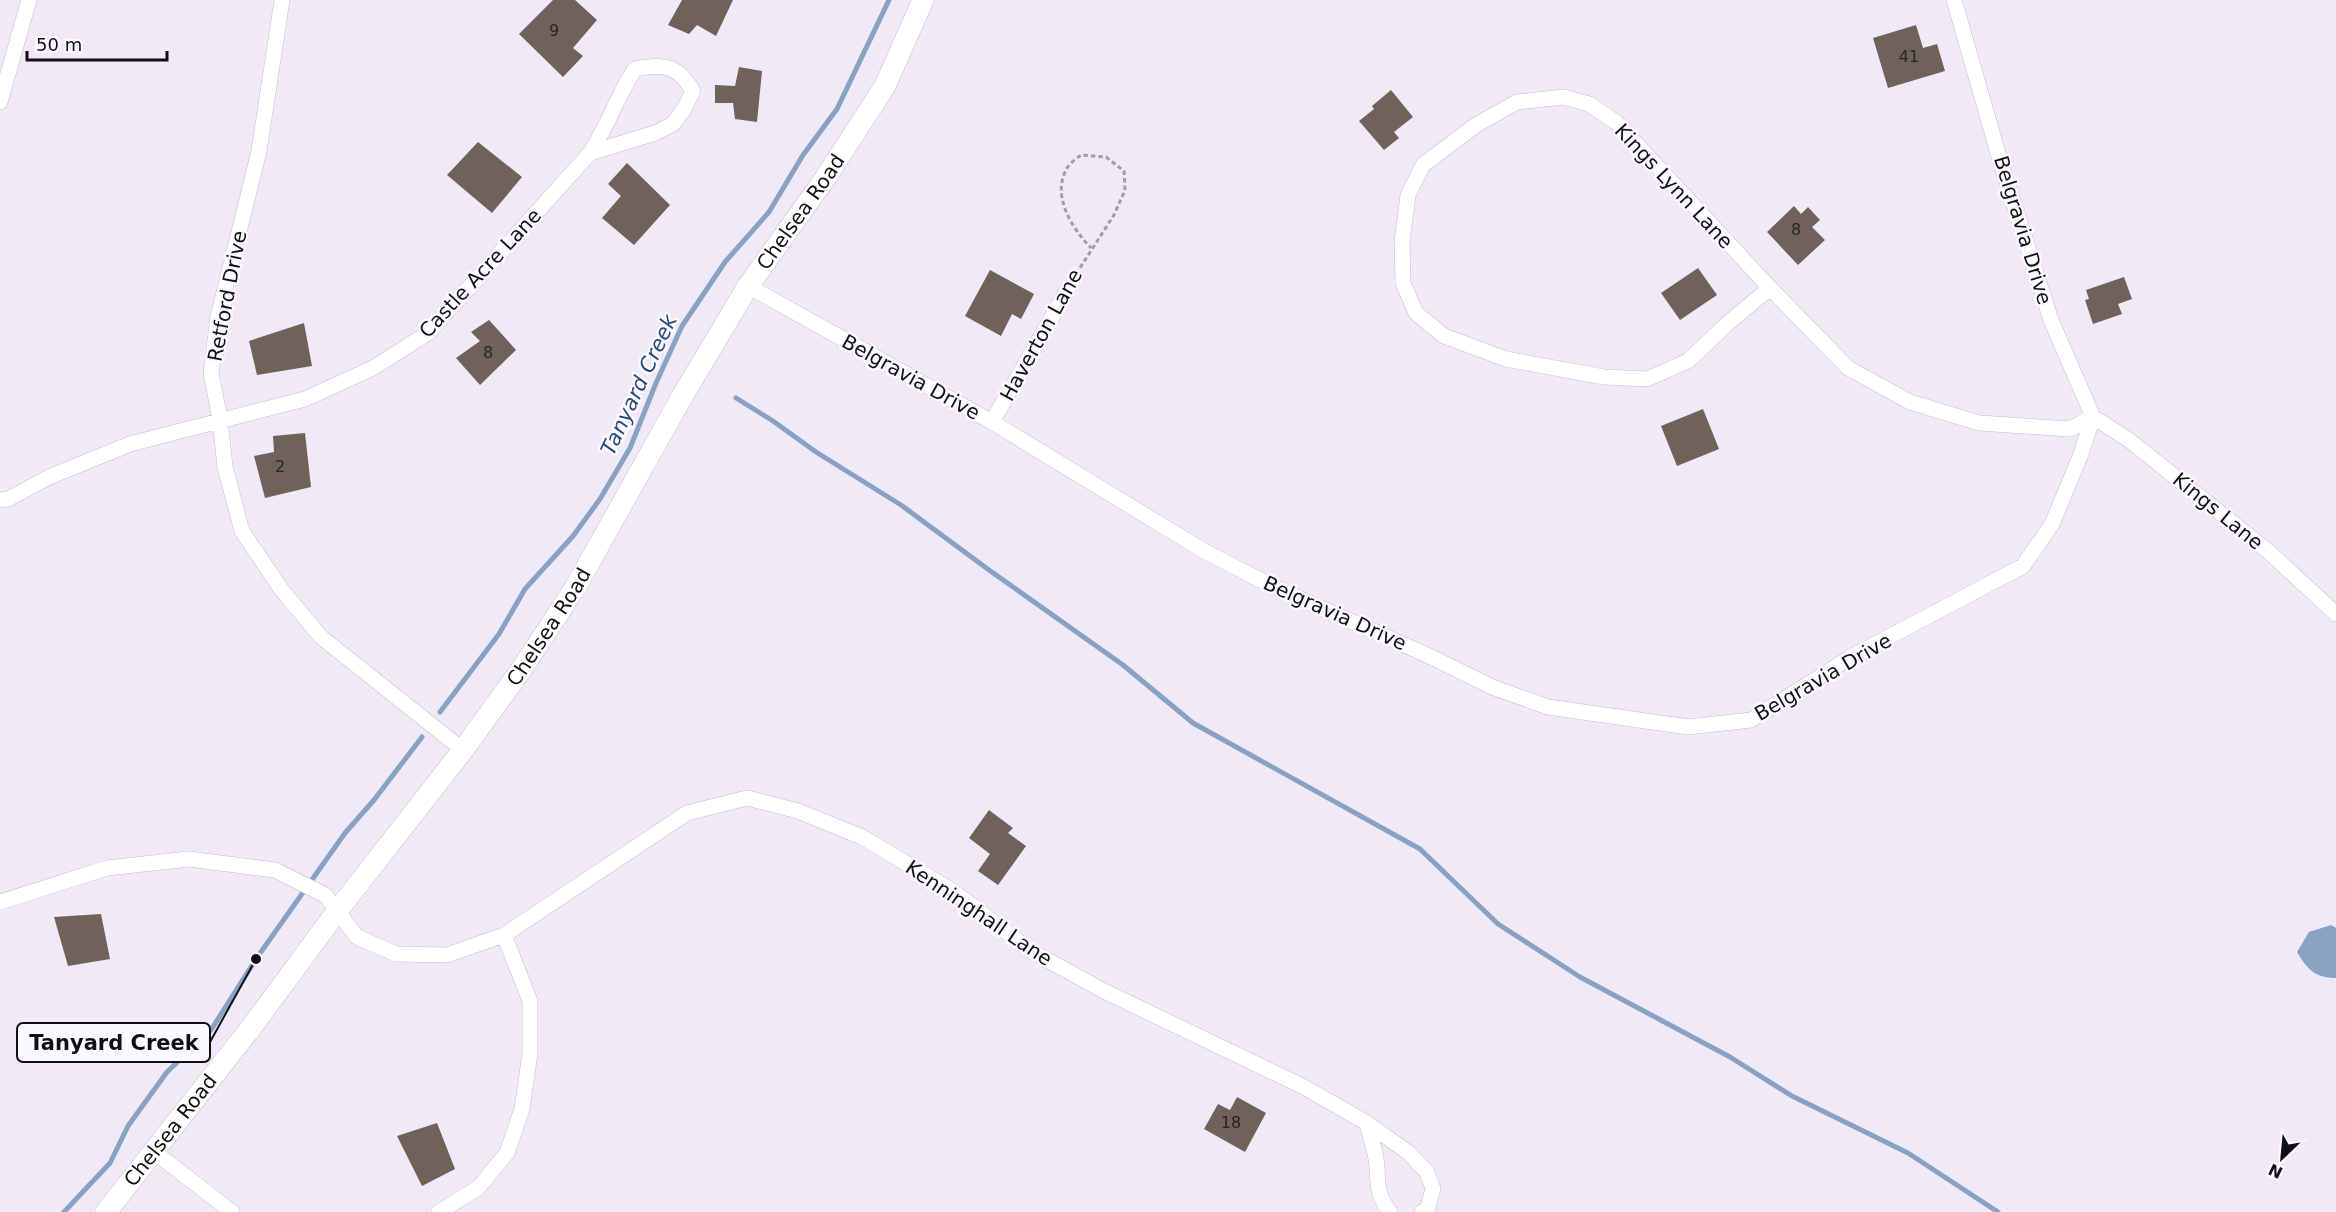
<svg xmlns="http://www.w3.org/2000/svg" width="2336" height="1212" viewBox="0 0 2336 1212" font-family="'DejaVu Sans',sans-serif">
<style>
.water{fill:#89a2c4}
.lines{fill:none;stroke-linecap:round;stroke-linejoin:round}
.stream{stroke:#89a2c4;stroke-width:5}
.building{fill:#6f625b}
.street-casing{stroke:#c4bdcc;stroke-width:16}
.secondary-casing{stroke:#c4bdcc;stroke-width:22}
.path{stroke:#a29ea8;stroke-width:3;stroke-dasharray:4.5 3;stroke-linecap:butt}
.street{stroke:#fff;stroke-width:15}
.secondary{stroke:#fff;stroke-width:21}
.labels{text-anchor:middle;stroke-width:5;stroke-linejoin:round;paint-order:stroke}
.number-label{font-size:16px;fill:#282425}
.street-label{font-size:20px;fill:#110f13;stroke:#fbf9ff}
.water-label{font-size:21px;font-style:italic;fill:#284a78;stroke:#fbf9ff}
.leader{fill:none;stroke:#110f13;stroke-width:2}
.callout-dot{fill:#110f13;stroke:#fbf9ff;stroke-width:2}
.callout{fill:#fbf9ff;stroke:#110f13;stroke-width:2}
.callout-label{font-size:21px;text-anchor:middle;font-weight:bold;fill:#110f13}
</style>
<rect width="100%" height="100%" fill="#f0eaf8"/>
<!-- water -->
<path class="water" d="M2331,925L2336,928V978C2315,978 2307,969 2297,952L2309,932Z"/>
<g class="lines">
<!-- stream -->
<path class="stream" d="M736,398L773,421L816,452L901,505L989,570L1123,665L1193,723L1420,849L1498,924L1580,977L1730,1057L1792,1096L1908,1153L1998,1212
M440,712L499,634L525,589L573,536L600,499L630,448L656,383L682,326L725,262L769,212L803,155L837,109L889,0
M64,1212L110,1163L128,1126L167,1072L211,1030L256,959L345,833L374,800L422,737"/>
</g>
<!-- building -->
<path class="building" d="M553,0H575L597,20L573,48L583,56L563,77L519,34Z
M682,0H733L716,36L697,25L689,34L668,25Z
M1916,25L1923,48L1937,44L1945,71L1888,88L1873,38Z
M739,67L762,71L757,122L735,119L733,103H715V85L735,86Z
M1391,90L1413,117L1394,132L1399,138L1384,150L1359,121L1374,109L1372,106Z
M478,142L522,177L492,213L447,175Z
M627,163L670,205L634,245L602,218L621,196L608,184Z
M1794,206L1801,214L1808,207L1820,220L1812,227L1825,240L1798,265L1767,232Z
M1698,268L1717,295L1680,320L1661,293Z
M990,270L1034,294L1021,319L1012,314L1001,336L965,316Z
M2124,277L2132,299L2118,304L2122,314L2093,324L2085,300L2089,299L2086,290Z
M489,320L516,350L480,385L456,358L480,341L471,332Z
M304,323L312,366L257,375L249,341Z
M1703,409L1719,449L1677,466L1661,426Z
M305,433L311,487L265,498L254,456L274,452L273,436Z
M989,810L1013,828L1008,833L1026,846L998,885L978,871L990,854L969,838Z
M101,914L110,959L68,966L54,917Z
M1237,1097L1266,1113L1245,1152L1204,1129L1218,1104L1230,1110Z
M437,1123L455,1169L422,1186L397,1136Z"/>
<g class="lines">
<!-- street casing -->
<g class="street-casing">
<path id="street" d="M282,0L259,151L218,317L211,373L220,419L225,467L242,531L281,589L321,637L463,750
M1564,97L1589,104L1617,123L1770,288L1728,323L1688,361L1647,379L1604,377L1506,359L1444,336L1416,313L1403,283L1402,242L1408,195L1423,165L1476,125L1517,102Z
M0,102L29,0
M748,286L992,422L1204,551L1270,585L1427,655L1492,687L1548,707L1688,727L1751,720L1851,657L2023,566L2052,524L2081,454L2093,417L2051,320L2000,160L1954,0
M1770,288L1848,368L1910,402L1979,423L2070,429L2093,417
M2093,417L2129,440L2269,552L2336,614
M992,422L1068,289
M0,500L8,499L49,477L130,444L305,399L373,368L428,333L590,153L655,133L673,124L684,109L693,91C677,64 664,64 635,69C617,96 608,126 590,153
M0,902L107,868L189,859L275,870L325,895L357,937L396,954L447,955L504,935L687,813L747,798L798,811L862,837L954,892L1031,951L1104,991L1304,1087L1367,1123L1409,1153L1427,1172L1433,1189L1427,1210L1422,1212
M1367,1123C1370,1137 1376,1152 1377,1166C1378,1186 1377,1195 1390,1212
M153,1151L232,1212
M439,1212L478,1188L507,1153L522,1109L530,1053V1001L504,935"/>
</g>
<!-- secondary casing -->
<g class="secondary-casing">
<g id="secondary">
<path id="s1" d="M106,1212L250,1029L338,910L463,750L521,670L575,588L683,395L748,286L826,177L885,86L923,0"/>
</g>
</g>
<!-- path -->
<path class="path" d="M1076,274L1114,215L1125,190L1124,171L1106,157L1081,155C1077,158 1070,163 1067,168C1051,196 1072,228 1091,248"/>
<!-- street -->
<use href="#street" class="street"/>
<!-- secondary -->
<use href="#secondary" class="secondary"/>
</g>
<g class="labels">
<!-- number labels -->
<g class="number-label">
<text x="554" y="36">9</text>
<text x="1909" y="62">41</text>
<text x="1796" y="235">8</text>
<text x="488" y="358">8</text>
<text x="280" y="472">2</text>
<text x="1231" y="1128">18</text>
</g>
<!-- street labels -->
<g class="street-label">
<text transform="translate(1674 186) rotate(47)" y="7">Kings Lynn Lane</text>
<text dy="7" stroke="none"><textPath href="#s1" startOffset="1220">Chelsea Road</textPath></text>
<text transform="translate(2023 230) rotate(73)" y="7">Belgravia Drive</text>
<text transform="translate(480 273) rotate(-47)" y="7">Castle Acre Lane</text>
<text transform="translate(227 296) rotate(-79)" y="7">Retford Drive</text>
<text transform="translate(1041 335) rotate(-61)" y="7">Haverton Lane</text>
<text transform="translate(911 377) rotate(29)" y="7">Belgravia Drive</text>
<text transform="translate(2218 511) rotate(39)" y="7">Kings Lane</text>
<text transform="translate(1335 613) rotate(24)" y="7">Belgravia Drive</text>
<text dy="7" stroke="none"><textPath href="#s1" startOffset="734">Chelsea Road</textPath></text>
<text transform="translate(1823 677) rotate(-30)" y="7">Belgravia Drive</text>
<text transform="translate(979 913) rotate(34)" y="7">Kenninghall Lane</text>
<text dy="7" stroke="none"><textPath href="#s1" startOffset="104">Chelsea Road</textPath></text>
</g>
<!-- water labels -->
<g class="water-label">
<text transform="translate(639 385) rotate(-65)" y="7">Tanyard Creek</text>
</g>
</g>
<!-- callouts -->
<path class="leader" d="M256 959L210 1042"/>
<circle class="callout-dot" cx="256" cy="959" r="6"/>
<rect class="callout" x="17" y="1023" width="193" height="39" rx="6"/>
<g class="callout-label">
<text x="114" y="1050">Tanyard Creek</text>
</g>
<!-- north arrow -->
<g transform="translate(2282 1158) rotate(206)" stroke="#fbf9ff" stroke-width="4.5" paint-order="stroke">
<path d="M0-4.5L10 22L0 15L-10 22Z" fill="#110f13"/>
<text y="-9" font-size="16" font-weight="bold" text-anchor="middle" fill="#110f13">N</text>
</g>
<!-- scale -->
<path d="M27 51v9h140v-9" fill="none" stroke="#110f13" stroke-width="3"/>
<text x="36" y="51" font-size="18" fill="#110f13" stroke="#fbf9ff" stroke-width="4.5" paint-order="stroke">50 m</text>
</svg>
